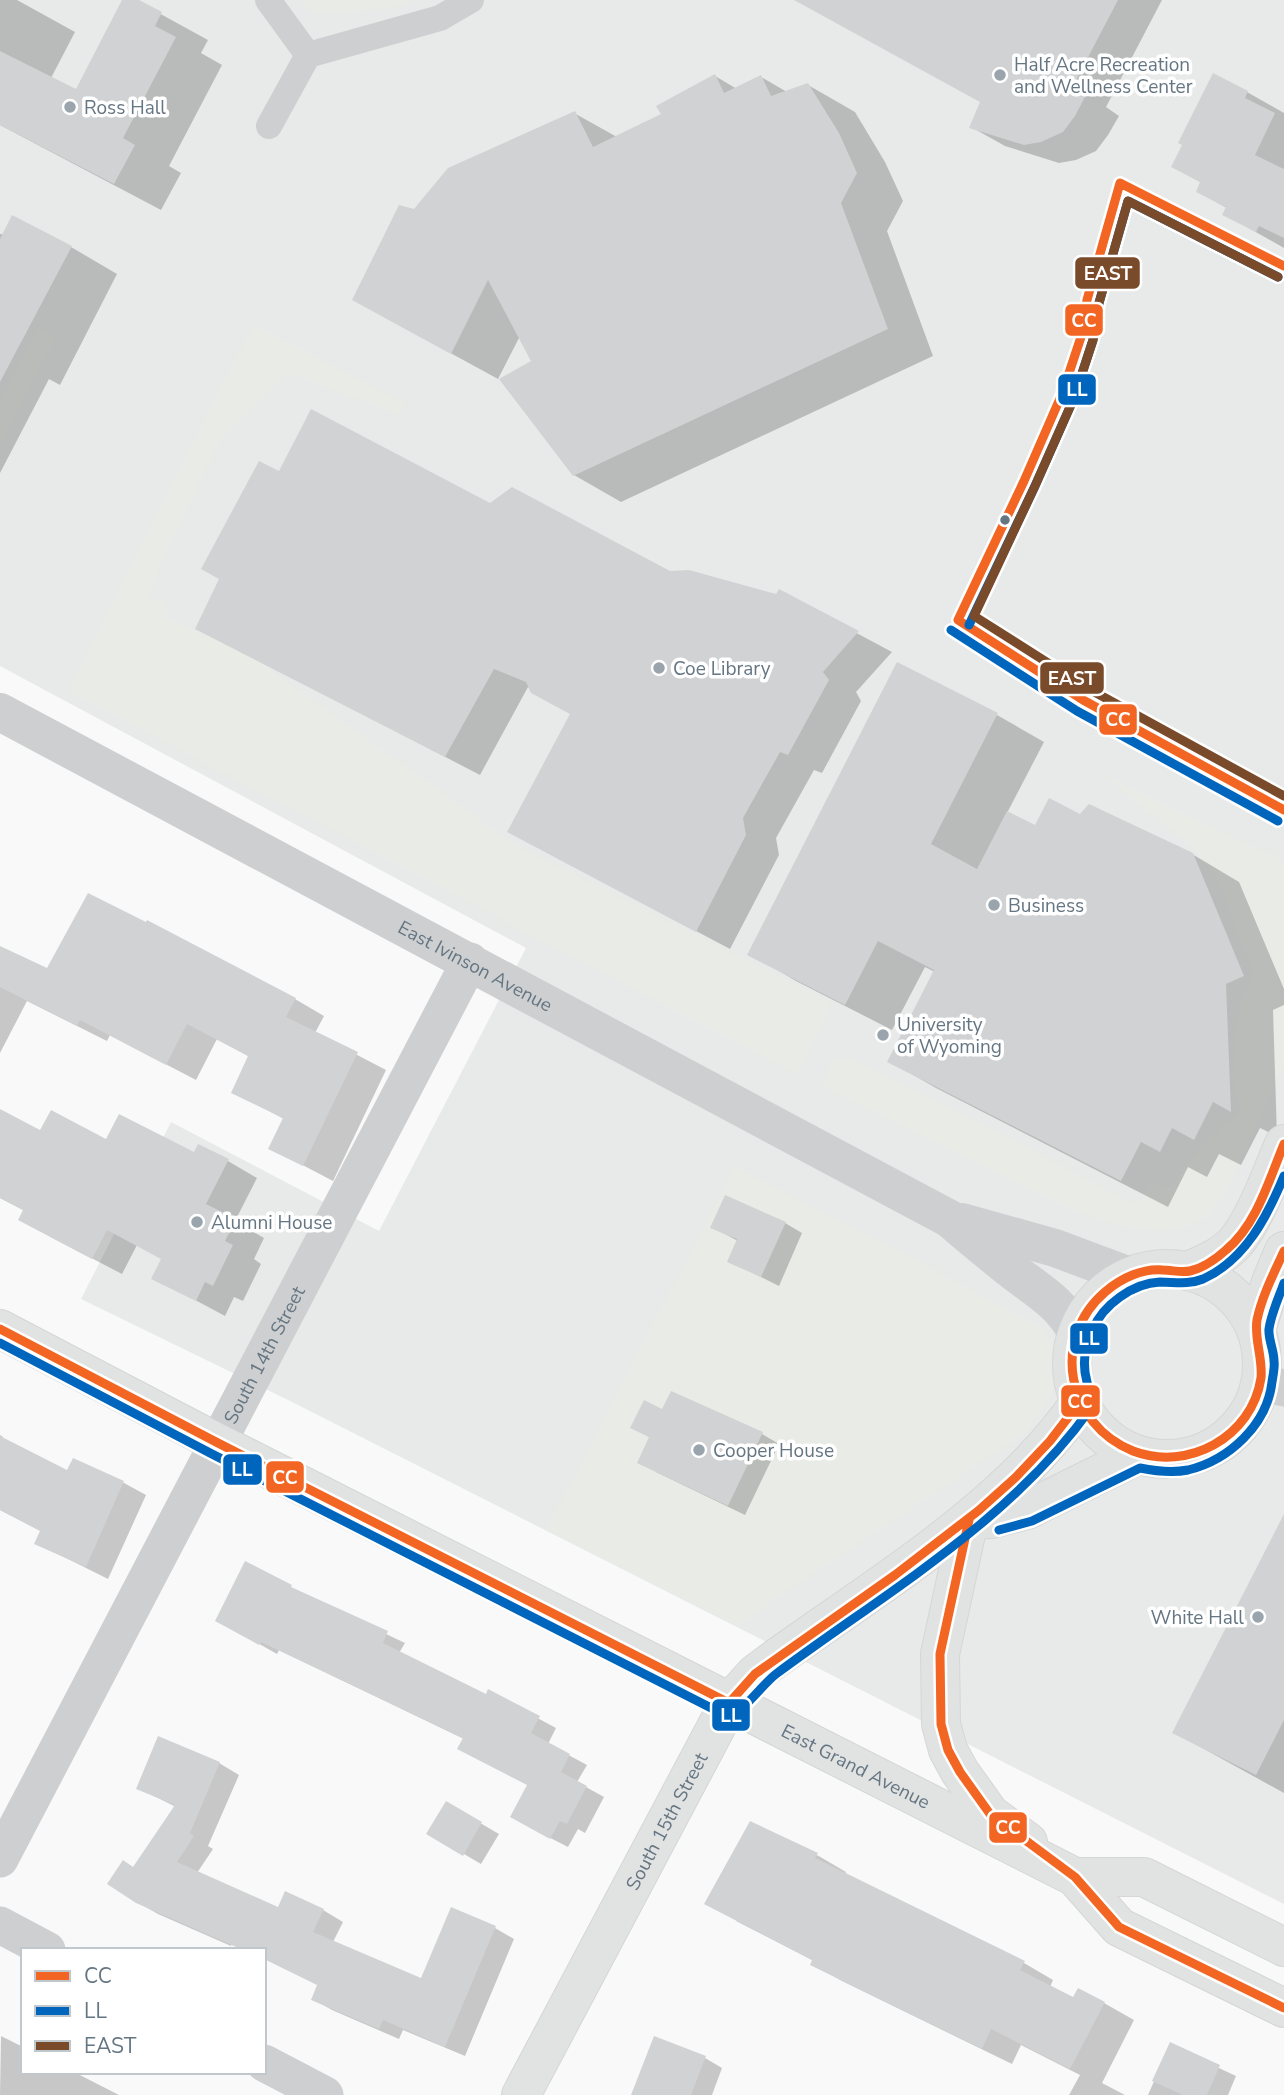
<svg xmlns="http://www.w3.org/2000/svg" width="1284" height="2095" viewBox="0 0 1284 2095" font-family="'Nunito Sans',sans-serif">
<style>
.built{fill:#e8e9e9}
.green{fill:#e8ebe6}
.shadow{fill:#0003}
.building{fill:#d0d2d3}
.lines{fill:none;stroke-linecap:round;stroke-linejoin:round}
.secondary-casing{stroke:#d5d6d7;stroke-width:40}
.primary-casing{stroke:#d5d6d7;stroke-width:40}
.pedestrian{stroke:#cecfd0;stroke-width:26}
.minor{stroke:#cecfd0;stroke-width:37}
.tertiary{stroke:#cecfd0;stroke-width:38}
.secondary{stroke:#e1e2e2;stroke-width:38}
.primary{stroke:#e1e2e2;stroke-width:38}
.bus-1-casing{stroke:#fff;stroke-width:14}
.bus-2-casing{stroke:#fff;stroke-width:14}
.bus-3-casing{stroke:#fff;stroke-width:14}
.bus-1{stroke:#f26522;stroke-width:9}
.bus-2{stroke:#0065bd;stroke-width:9}
.bus-3{stroke:#7a4b2a;stroke-width:9}
.poi-dot{fill:#99a4ac;stroke:#fff;stroke-width:2.5}
.bus-dot{fill:#657683;stroke:#fff;stroke-width:2.5}
.labels{text-anchor:middle;stroke-width:7;stroke-linejoin:round;paint-order:stroke}
.poi-label{font-size:19px;fill:#657683;stroke:#fff;text-anchor:start}
.street-label{font-size:19px;fill:#657683;stroke:#fff}
.line-badge{stroke:#fff;stroke-width:2.5}
.badge-label{font-size:19px;text-anchor:middle;font-weight:bold;fill:#fff}
</style>
<rect width="100%" height="100%" fill="#f9f9f9"/>
<!-- built -->
<path class="built" d="M0,0H1284V1904L286,1399L81,1299L171,1122L379,1231L526,948L0,666Z"/>
<!-- green -->
<path class="green" d="M300,0H412L392,8L315,14Z
M253,325L404,402L399,415L288,373L222,437L165,553L149,600L164,598L168,618L247,653L519,847L832,1003L797,1075L68,691Z
M39,327L55,338L0,447V400Z
M1100,773L1284,861V1065L1222,1199L1210,1215L1186,1227L1158,1231L1117,1225L1067,1208L821,1086L833,1061L849,1057L1137,1205L1153,1181L1169,1187L1204,1144L1241,1111L1232,1080L1239,1006L1253,973L1220,884L1192,847Z
M735,1166L1042,1327C1046,1334 1055,1343 1057,1351C1065,1383 1043,1410 1025,1433L786,1592L738,1627L546,1530Z"/>
<!-- shadow -->
<path class="shadow" d="M0,0H17L75,32L51,78L77,91L124,0H135L208,40L201,53L222,65L169,166L181,173L161,210L0,125Z
M796,0H1162L1106,107L1119,116L1108,135L1096,151L1076,160L1059,163L1005,146L971,127L981,102Z
M715,76L737,89L761,77L787,92L808,85L855,112L885,162L903,201L887,231L933,356L621,502L574,475L534,362L520,336L498,379L401,326L414,211L574,113L617,137L664,114Z
M1247,92L1284,113V248L1224,214L1227,208L1198,192L1202,183L1173,167Z
M0,234L71,247L117,274L60,385L49,379L0,473Z
M280,474L491,505L669,573L777,596L780,592L892,652L856,692L861,701L822,773L814,770L776,838L779,855L730,949L543,850L571,714L528,687L480,775L197,628Z
M898,664L997,715L1044,742L1007,813L1036,827L1081,816L1192,854L1239,882L1284,989V1005L1273,1010L1277,1136L1260,1128L1241,1165L1219,1154L1207,1177L1188,1167L1168,1207L936,1088L889,1061L935,972L925,967L892,1030L796,981L750,954Z
M0,948L48,970L295,999L324,1016L315,1033L386,1070L333,1181L270,1148L284,1119L233,1092L250,1057L217,1039L196,1080L110,1035L107,1041L27,1001L0,1053Z
M0,1111L41,1133L228,1161L257,1178L235,1221L264,1238L254,1259L261,1264L243,1301L234,1297L225,1316L154,1278L163,1259L137,1245L122,1274L49,1236L25,1211L0,1198Z
M785,1223L802,1233L779,1286L729,1261L738,1241L712,1227Z
M663,1411L762,1434L779,1444L745,1515L656,1472L651,1438L633,1428Z
M0,1435L3,1437L2,1439L68,1473L74,1460L124,1483L146,1495L108,1579L36,1543L41,1531L0,1510Z
M1284,1518V1793L1175,1733Z
M246,1564L308,1597L405,1643L399,1653L486,1696L489,1692L556,1728L548,1744L587,1765L577,1782L604,1797L585,1833L578,1829L568,1847L529,1827V1785L464,1739L279,1650L277,1654L217,1620Z
M219,1763L239,1775L208,1846L213,1849L197,1873L278,1909L286,1893L323,1910L343,1922L333,1942L422,1980L495,1928L514,1939L465,2056L403,2030L399,2039L332,2010L313,1999L318,1985L264,1950L232,1943L231,1946L158,1914L137,1902L134,1869L176,1807L138,1788Z
M446,1803L499,1834L481,1864L428,1833Z
M817,1855L846,1872L844,1875L1024,1963L1053,1980L1050,1987L1074,2000L1104,2003L1134,2020L1102,2083L1125,2095H1069L1080,2075L1021,2045L1012,2064L842,1981L812,1964L814,1961L736,1921Z
M1,2036L23,2047V2072H74L119,2095H0Z
M1170,2045L1236,2076L1228,2095H1148Z
M705,2058L722,2068L712,2095H633Z"/>
<!-- building -->
<path class="building" d="M122,0H139L162,12L155,26L176,37L123,138L135,145L114,184L0,125V51L76,89Z
M794,0H1118L1073,86L1086,95L1075,116L1063,132L1041,142L1024,145L969,128L980,102Z
M1213,73L1248,91L1245,98L1275,113L1255,155L1284,169V238L1259,226L1256,232L1222,215L1226,207L1196,192L1200,182L1171,167L1182,145L1178,143Z
M715,74L724,93L761,75L771,96L808,83L839,133L857,173L841,203L888,329L573,476L499,379L531,361L488,280L451,354L352,300L399,205L414,209L448,168L575,111L593,147L661,114L656,106Z
M12,215L72,246L0,382V239Z
M311,409L490,503L512,487L670,571L689,570L776,594L779,589L859,631L823,672L829,680L788,755L780,752L743,818L746,835L696,932L507,832L570,714L531,693L526,682L494,669L445,757L195,629L219,579L201,569L259,461L279,471Z
M897,662L998,713L931,844L977,869L1007,811L1035,825L1049,798L1080,814L1089,804L1193,853L1244,976L1226,984L1231,1112L1213,1102L1194,1140L1172,1128L1160,1152L1141,1142L1121,1181L887,1062L934,970L878,941L845,1005L747,955Z
M88,893L146,922L147,920L296,998L286,1017L358,1052L303,1166L268,1149L283,1118L231,1093L248,1056L187,1024L166,1065L80,1020L77,1026L0,987V946L47,968Z
M0,1109L40,1130L51,1110L106,1139L119,1114L194,1152L198,1144L229,1159L206,1204L236,1219L225,1241L233,1245L213,1286L205,1282L196,1301L151,1279L161,1259L107,1230L92,1259L18,1220L23,1210L0,1198Z
M725,1195L786,1222L761,1277L727,1262L737,1239L710,1228Z
M671,1391L763,1432L728,1506L637,1463L649,1437L630,1428L644,1400L662,1409Z
M0,1436L67,1470L73,1458L124,1481L86,1567L34,1544L40,1531L0,1510Z
M1284,1514V1720L1256,1775L1172,1733Z
M245,1561L292,1585L291,1587L388,1631L383,1643L486,1694L488,1689L540,1716L531,1733L570,1754L561,1772L587,1786L567,1824L560,1821L550,1839L510,1817L527,1785L457,1749L463,1738L261,1642L259,1645L215,1621Z
M158,1736L220,1762L190,1833L194,1836L177,1862L278,1907L285,1891L324,1909L313,1932L421,1978L451,1907L496,1926L445,2047L383,2020L379,2029L311,2000L317,1985L264,1959V1950H243L136,1903L107,1884L123,1860L133,1867L175,1805L136,1789Z
M446,1801L482,1822L463,1856L426,1834Z
M750,1821L818,1853L815,1858L1025,1961L1020,1970L1073,1997L1078,1988L1105,2002L1070,2069L991,2029L982,2049L810,1965L812,1960L704,1904Z
M654,2036L706,2056L691,2095H631Z
M1170,2042L1220,2065L1207,2095H1183L1152,2081Z"/>
<g class="lines">
<!-- secondary casing -->
<g class="secondary-casing">
<g id="secondary">
<circle cx="1167" cy="1364" r="95"/>
<path d="M1188,1271C1204,1264 1222,1257 1235,1243C1256,1218 1271,1174 1284,1144"/>
<path d="M1256,1330L1271,1282L1284,1251"/>
<path d="M969,1520L940,1654L941,1724L948,1750L960,1772L990,1814L1028,1842"/>
<path d="M969,1520L992,1519L1027,1510L1138,1455"/>
<path id="s3" d="M521,2095L729,1703L755,1674L771,1662C875,1587 1008,1508 1080,1402"/>
</g>
</g>
<!-- primary casing -->
<g class="primary-casing">
<g id="primary">
<path id="s4" d="M0,1329L218,1443L1075,1877L1119,1927L1284,2008"/>
<path d="M1075,1877H1144L1284,1947"/>
</g>
</g>
<!-- pedestrian -->
<path class="pedestrian" d="M268,0L308,55L269,126
M308,55L440,18L471,0"/>
<!-- minor -->
<g class="minor">
<path d="M1260,1383L1284,1388"/>
<path id="s1" d="M0,1859L470,961"/>
<path d="M0,1925L47,1950"/>
<path d="M264,2063L325,2095"/>
</g>
<!-- tertiary -->
<g class="tertiary">
<path id="s2" d="M0,712L950,1219C968,1235 987,1250 1005,1265C1034,1289 1059,1299 1077,1333"/>
<path d="M962,1222L1055,1248L1130,1276"/>
</g>
<!-- secondary -->
<use href="#secondary" class="secondary"/>
<!-- primary -->
<use href="#primary" class="primary"/>
<!-- bus-1 casing -->
<g class="bus-1-casing">
<path id="bus-1" d="M958,620L1024,481L1062,394L1081,337L1087,300L1120,183L1284,266
M958,620L1083,700L1284,810
M1284,1144C1269,1180 1257,1224 1226,1250C1216,1259 1203,1268 1190,1271C1181,1273 1172,1270 1163,1270C1143,1268 1121,1278 1105,1292C1050,1339 1067,1425 1133,1451C1188,1472 1252,1437 1261,1378C1263,1358 1254,1339 1257,1320C1262,1296 1274,1273 1284,1251
M0,1329L218,1443L729,1703L755,1674L895,1575L978,1511L1016,1477L1050,1441L1080,1402
M969,1520L940,1654L941,1724L948,1750L960,1772L990,1814L1075,1877L1119,1927L1284,2008"/>
</g>
<!-- bus-2 casing -->
<g class="bus-2-casing">
<path id="bus-2" d="M969,625L1035,486L1074,398L1093,340L1099,303L1128,201L1278,277
M951,630L1077,711L1278,821
M0,1343L212,1454L723,1714C728,1715 729,1716 734,1714C744,1710 764,1683 776,1674C886,1592 1010,1522 1091,1408C1093,1398 1089,1391 1087,1382C1082,1364 1085,1345 1093,1329C1103,1305 1133,1283 1160,1282C1175,1282 1188,1285 1203,1279C1245,1260 1267,1217 1284,1176
M999,1530L1032,1521L1140,1468C1155,1471 1172,1473 1188,1470C1229,1460 1267,1425 1272,1382C1273,1375 1275,1367 1274,1361C1274,1350 1268,1339 1269,1329C1271,1314 1279,1297 1284,1283"/>
</g>
<!-- bus-3 casing -->
<g class="bus-3-casing">
<path id="bus-3" d="M1278,277L1128,201L1099,303L1093,340L1074,398L1035,486L974,616L1089,689L1284,796"/>
</g>
<!-- bus-1 -->
<use href="#bus-1" class="bus-1"/>
<!-- bus-2 -->
<use href="#bus-2" class="bus-2"/>
<!-- bus-3 -->
<use href="#bus-3" class="bus-3"/>
</g>
<!-- markers -->
<g class="poi-dot">
<circle cx="1000" cy="75" r="7"/>
<circle cx="70" cy="107" r="7"/>
<circle cx="659" cy="668" r="7"/>
<circle cx="994" cy="905" r="7"/>
<circle cx="883" cy="1035" r="7"/>
<circle cx="197" cy="1222" r="7"/>
<circle cx="699" cy="1450" r="7"/>
<circle cx="1258" cy="1617" r="7"/>
</g>
<circle class="bus-dot" cx="1005" cy="520" r="6"/>
<g class="labels">
<!-- poi labels -->
<g class="poi-label">
<text x="1014" y="71">Half Acre Recreation<tspan x="1014" dy="22">and Wellness Center</tspan></text>
<text x="84" y="114">Ross Hall</text>
<text x="673" y="675">Coe Library</text>
<text x="1008" y="912">Business</text>
<text x="897" y="1031">University<tspan x="897" dy="22">of Wyoming</tspan></text>
<text x="211" y="1229">Alumni House</text>
<text x="713" y="1457">Cooper House</text>
<text x="1244" y="1624" text-anchor="end">White Hall</text>
</g>
<!-- street labels -->
<g class="street-label">
<text dy="7" stroke="none"><textPath href="#s2" startOffset="539">East Ivinson Avenue</textPath></text>
<text dy="7" stroke="none"><textPath href="#s1" startOffset="569">South 14th Street</textPath></text>
<text dy="7" stroke="none"><textPath href="#s4" startOffset="961">East Grand Avenue</textPath></text>
<text dy="7" stroke="none"><textPath href="#s3" startOffset="310">South 15th Street</textPath></text>
</g>
</g>
<g class="line-badge">
<rect x="1074" y="256" width="67" height="34" rx="7" fill="#7a4b2a"/>
<rect x="1064" y="303" width="40" height="34" rx="7" fill="#f26522"/>
<rect x="1057" y="373" width="40" height="33" rx="7" fill="#0065bd"/>
<rect x="1039" y="661" width="66" height="34" rx="7" fill="#7a4b2a"/>
<rect x="1098" y="703" width="40" height="33" rx="7" fill="#f26522"/>
<rect x="1069" y="1322" width="40" height="33" rx="7" fill="#0065bd"/>
<rect x="1060" y="1384" width="41" height="34" rx="7" fill="#f26522"/>
<rect x="222" y="1453" width="41" height="33" rx="7" fill="#0065bd"/>
<rect x="265" y="1460" width="40" height="34" rx="7" fill="#f26522"/>
<rect x="711" y="1698" width="40" height="34" rx="7" fill="#0065bd"/>
<rect x="988" y="1811" width="40" height="33" rx="7" fill="#f26522"/>
</g>
<g class="badge-label">
<text x="1108" y="280">EAST</text>
<text x="1084" y="327">CC</text>
<text x="1077" y="396">LL</text>
<text x="1072" y="685">EAST</text>
<text x="1118" y="726">CC</text>
<text x="1089" y="1345">LL</text>
<text x="1080" y="1408">CC</text>
<text x="242" y="1476">LL</text>
<text x="285" y="1484">CC</text>
<text x="731" y="1722">LL</text>
<text x="1008" y="1834">CC</text>
</g>
<!-- legend -->
<rect x="21" y="1948" width="245" height="126" fill="#ffffff" stroke="#c1c8cd" stroke-width="2"/>
<rect x="35" y="1971" width="35" height="10" fill="#f26522" stroke="#c1c8cd" stroke-width="2"/>
<text x="84" y="1983" font-size="21" fill="#657683">CC</text>
<rect x="35" y="2006" width="35" height="10" fill="#0065bd" stroke="#c1c8cd" stroke-width="2"/>
<text x="84" y="2018" font-size="21" fill="#657683">LL</text>
<rect x="35" y="2041" width="35" height="10" fill="#7a4b2a" stroke="#c1c8cd" stroke-width="2"/>
<text x="84" y="2053" font-size="21" fill="#657683">EAST</text>
</svg>
